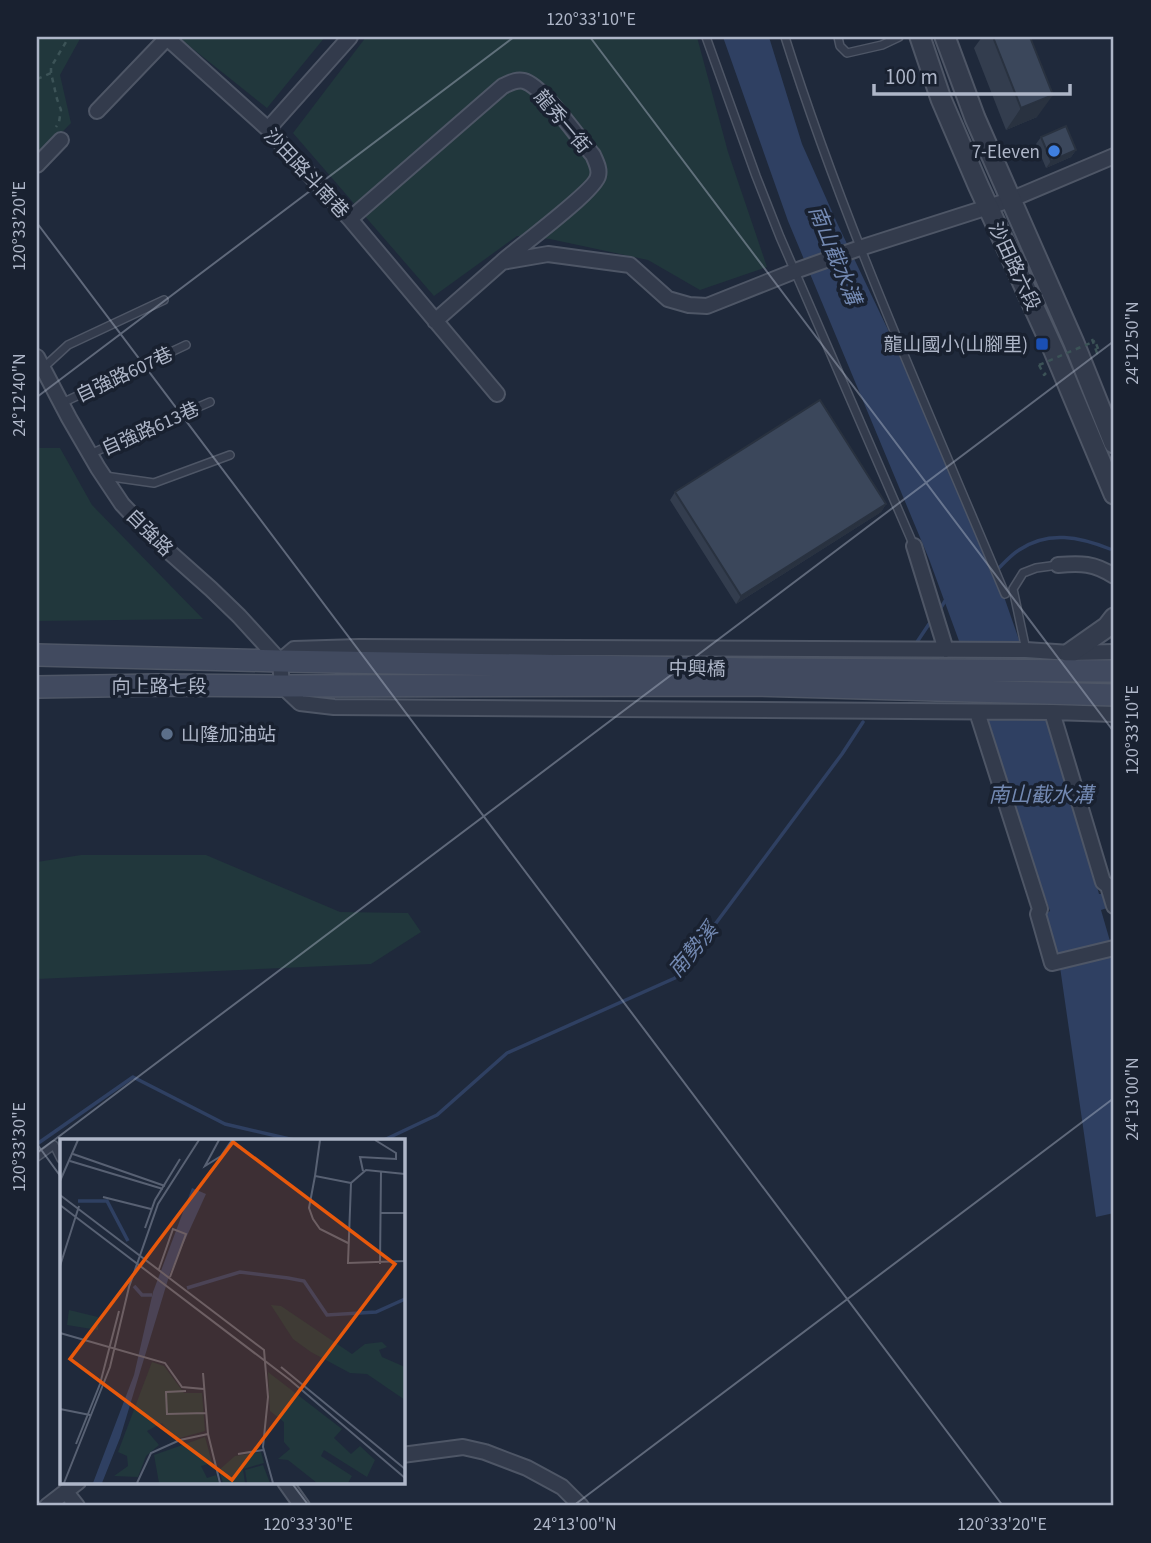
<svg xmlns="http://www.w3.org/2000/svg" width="1151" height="1543" viewBox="0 0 1151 1543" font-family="'Source Sans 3','Noto Sans TC',sans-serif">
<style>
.green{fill:#21373c}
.water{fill:#2f4062}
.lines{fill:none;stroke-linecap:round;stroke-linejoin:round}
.stream{stroke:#2f4062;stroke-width:3.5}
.service-casing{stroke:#4e5666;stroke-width:10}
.minor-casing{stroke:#4e5666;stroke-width:18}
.tertiary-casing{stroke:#4e5666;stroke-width:23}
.secondary-casing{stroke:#4e5666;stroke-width:24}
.path{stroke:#3c5357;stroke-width:2.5;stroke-dasharray:5 5;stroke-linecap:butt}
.service{stroke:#333b4c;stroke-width:7}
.minor{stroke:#333b4c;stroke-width:14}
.tertiary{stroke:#333b4c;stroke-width:19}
.secondary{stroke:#414a5f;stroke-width:21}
.path-bridge{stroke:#3c5357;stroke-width:2.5;stroke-dasharray:5 5;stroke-linecap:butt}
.wall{fill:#333d4e}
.shaded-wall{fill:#293240}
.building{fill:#3b475b;stroke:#293240;stroke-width:2}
.ticks{fill:none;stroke:#aeb6c8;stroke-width:2;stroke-opacity:0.45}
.shop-dot{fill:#3f7fe0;stroke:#192130;stroke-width:2.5}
.transit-dot{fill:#1a4fb4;stroke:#192130;stroke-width:2.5}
.service-dot{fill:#5c6f8a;stroke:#192130;stroke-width:2.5}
.labels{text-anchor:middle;stroke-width:7;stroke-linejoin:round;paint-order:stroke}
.street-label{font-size:19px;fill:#aeb6c8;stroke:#192130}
.poi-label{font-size:19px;fill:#aeb6c8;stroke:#192130;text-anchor:end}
.water-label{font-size:21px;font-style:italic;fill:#7389b2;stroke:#192130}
.inset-river{fill:none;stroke:#2f4062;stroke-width:3.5}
.inset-road{fill:none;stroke:#586173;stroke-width:2}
.view{fill:#e8590c;fill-opacity:0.15;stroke:#e8590c;stroke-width:3.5}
.inset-edge{fill:none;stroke:#aeb6c8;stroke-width:3.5}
.neatline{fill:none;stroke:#aeb6c8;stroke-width:2.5}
.ticks-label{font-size:18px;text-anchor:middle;fill:#aeb6c8}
</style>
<rect width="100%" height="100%" fill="#1f293b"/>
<!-- green -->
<path class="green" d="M37,37H81L60,75L71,123L37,158Z
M178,37H325L267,108Z
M366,37H697L728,152L767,267L700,290L648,260L550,239L517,236L434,296L293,133Z
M37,448H60L92,505L203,619L37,621Z
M81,855H206L340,912L408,913L421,932L371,964L37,979V862Z"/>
<!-- water -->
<path class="water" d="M723,37H769L802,144L838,225L911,378L1001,588L1050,729L1078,817L1099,894H1104L1107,908L1101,910L1114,955V1213L1096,1217L1060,967L1044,915L1050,911L1019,823L992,731L929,559L788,221Z"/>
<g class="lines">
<!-- stream -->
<path class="stream" d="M998,569C1004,563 1011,555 1019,550C1048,530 1080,537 1110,549
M938,612L947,598
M917,642L931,621
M384,1140L437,1115L507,1053L675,978L842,754L863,722
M37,1144L133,1077L225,1124L294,1140"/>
<!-- service casing -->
<g class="service-casing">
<path id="service" d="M706,37L756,176L780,237L914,546
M785,37C845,227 928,410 1005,594
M838,37L840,46L847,53L882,45L899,37
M43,368L68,345L164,300
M62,403L186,345
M90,454L210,402
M105,476L154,483L230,455
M1026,650L1013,589L1023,573L1036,568L1058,565
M37,1157L54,1145L61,1159"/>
</g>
<!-- minor casing -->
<g class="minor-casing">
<path id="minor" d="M166,37L268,129L350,219L497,394
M97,111L167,38
M268,129L350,37
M37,165L61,140
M350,219L503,86C510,83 516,79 524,81C543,86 579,139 593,155C596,162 600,169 598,176C596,190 518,248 503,261
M435,321L502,262L548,254L630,265L668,299L689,305L707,306L795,271L860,248L1010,200L1114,156
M37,357L69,418L98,468L122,504L157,541L211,589L239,616L280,661L282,686L300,703L334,707L1052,712L1114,714
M914,546L946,650
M1058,565C1081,563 1094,563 1114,576
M280,661L294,649L359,647L1026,650L1070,653L1114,652
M977,712L1040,909L1038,914L1052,963L1114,948
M1052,712L1103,882L1108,886L1114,906
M402,1455L463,1447L485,1452L527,1468L562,1487L581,1506
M285,1482L302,1506
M66,1492L77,1506
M47,1506L78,1482"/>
</g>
<!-- tertiary casing -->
<g class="tertiary-casing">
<path id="tertiary" d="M920,37L941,99L978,185L1054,351L1114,494
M945,37L975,118L1074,343L1114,443
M1070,653L1107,627L1114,618"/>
</g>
<!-- secondary casing -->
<g class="secondary-casing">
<path id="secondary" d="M37,655L280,661L754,669L1114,671
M37,687L157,685L282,686L754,685L1114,695"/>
</g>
<!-- path -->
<path class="path" d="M51,73V67L69,37
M37,79L51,73L57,99L61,110L59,122L56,127
M1092,339L1097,353L1099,351L1095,341
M1039,365L1044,375L1046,373"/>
<!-- service -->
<use href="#service" class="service"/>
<!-- minor -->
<use href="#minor" class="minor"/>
<!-- tertiary -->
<use href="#tertiary" class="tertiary"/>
<!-- secondary -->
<use href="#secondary" class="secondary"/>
<!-- path-bridge -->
<path class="path-bridge" d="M1039,365L1095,341"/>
</g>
<!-- wall -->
<path class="wall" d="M982,37H1030L1037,117L1006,130L974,48Z
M1041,137L1076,150L1071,157L1046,168L1036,144Z
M675,492L886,504L881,512L736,604L670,500Z"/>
<!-- shaded-wall -->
<path class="shaded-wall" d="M1053,95L1037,117L1006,130L1021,108Z
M1076,150L1071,157L1046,168L1051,161Z
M886,504L881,512L736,604L741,596Z"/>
<!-- building -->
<path class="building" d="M993,37H1030L1053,95L1021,108Z
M1066,126L1076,150L1051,161L1041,137Z
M820,400L886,504L741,596L675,492Z"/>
<!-- ticks -->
<path class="ticks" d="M590,37L1114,732M37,223L1003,1506M37,397L514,37M37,1144L61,1177M37,1153L1114,341M291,1482L309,1506M573,1506L1114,1098"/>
<!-- markers -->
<circle class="shop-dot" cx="1054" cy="151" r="7"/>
<rect class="transit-dot" x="1035" y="337" width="14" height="14" rx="3.5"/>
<circle class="service-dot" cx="167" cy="734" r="7"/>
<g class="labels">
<!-- street labels -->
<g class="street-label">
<text transform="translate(563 121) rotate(50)" y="7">龍秀一街</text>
<text transform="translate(307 173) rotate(47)" y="7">沙田路斗南巷</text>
<text transform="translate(1015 266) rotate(65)" y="7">沙田路六段</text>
<text transform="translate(124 374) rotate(-25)" y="7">自強路607巷</text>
<text transform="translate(150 428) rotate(-24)" y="7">自強路613巷</text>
<text transform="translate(150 532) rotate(45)" y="7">自強路</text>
<text transform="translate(697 668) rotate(1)" y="7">中興橋</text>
<text x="159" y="693">向上路七段</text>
</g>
<!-- poi labels -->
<g class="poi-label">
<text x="1040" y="158">7-Eleven</text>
<text x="1028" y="351">龍山國小(山腳里)</text>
<text x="181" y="741" text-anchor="start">山隆加油站</text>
</g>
<!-- water labels -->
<g class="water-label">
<text transform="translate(835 255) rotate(68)" y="7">南山截水溝</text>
<text x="1041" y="802">南山截水溝</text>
<text transform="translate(693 950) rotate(-50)" y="7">南勢溪</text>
</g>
</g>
<!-- overview -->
<g transform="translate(60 1139)">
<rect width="345" height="345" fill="#1f293b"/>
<path d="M211,166L221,167L292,215L305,205L322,203L327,208L319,211L322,218L345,228V261L307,235L290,234L251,213L233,200ZM9,171L38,178V191L7,186ZM92,223L104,227L124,254H142L145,292L116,300L102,284L87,292L99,306L86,317L78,338L54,337L68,327L67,317L58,313ZM208,233L282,290L274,299L291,315L300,307L315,321L307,338L264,311L261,317L292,337L288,344H257L228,321L218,320L230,310L224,303V283L210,272ZM145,298L152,324L141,327L147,339L156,336L159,344H99L94,316ZM201,313L204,324L183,330L185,344H163L159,331L175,317ZM203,326L210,344H187L185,331Z" fill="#21373c"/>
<path d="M132,49L146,55L110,134L60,299L42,344H33L74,236L93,153Z" fill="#2f4062"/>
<path class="inset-river" d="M18,62H47L68,102M74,147L82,156H92M127,149L180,133L228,139L244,142L267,176L316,173L345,160"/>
<path class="inset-road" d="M159,1L145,27L161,17L172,1M260,1L255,37L291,44M13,15L105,47M10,22L103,50M303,32L300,18L336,20V14L315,1M345,35L306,31L291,44L288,124L345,122M255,37L249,69L253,80L260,90L288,104M0,42L18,1M0,56L204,211L208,258L203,308L213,344M43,58L91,70M0,66L230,241L345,339M320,74H345M85,89L95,61L120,20M344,122L345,52M320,125L321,32M0,127L19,67M99,130L113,90L126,95L110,138M0,194L105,224L122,248L144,250M221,228L345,330M143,234L148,295L160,344M126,252L106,253L107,275L146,274M0,270L30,276M16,305L40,245L59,172M178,315L203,311M4,344L50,228L69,148L98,65L139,1M77,344L91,314L120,301L148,295"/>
<path class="view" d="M173,3L335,125L172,341L10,220Z"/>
<rect width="345" height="345" class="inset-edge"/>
</g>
<!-- border -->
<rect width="1151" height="1543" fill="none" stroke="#192130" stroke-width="77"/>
<!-- scale -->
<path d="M874 84v10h196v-10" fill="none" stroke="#aeb6c8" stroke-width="3.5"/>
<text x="885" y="84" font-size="21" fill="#aeb6c8" stroke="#192130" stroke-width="5" paint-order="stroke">100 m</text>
<rect x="38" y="38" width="1074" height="1466" class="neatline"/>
<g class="ticks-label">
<text x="591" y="25">120°33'10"E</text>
<text transform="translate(19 226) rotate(-90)" y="6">120°33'20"E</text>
<text transform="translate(1132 343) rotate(-90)" y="6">24°12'50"N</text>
<text transform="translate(19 395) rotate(-90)" y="6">24°12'40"N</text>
<text transform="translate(1132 730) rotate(-90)" y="6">120°33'10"E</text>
<text transform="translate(1132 1099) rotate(-90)" y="6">24°13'00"N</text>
<text transform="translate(19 1147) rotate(-90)" y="6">120°33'30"E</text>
<text x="308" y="1530">120°33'30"E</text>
<text x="575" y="1530">24°13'00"N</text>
<text x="1002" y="1530">120°33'20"E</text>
</g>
</svg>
